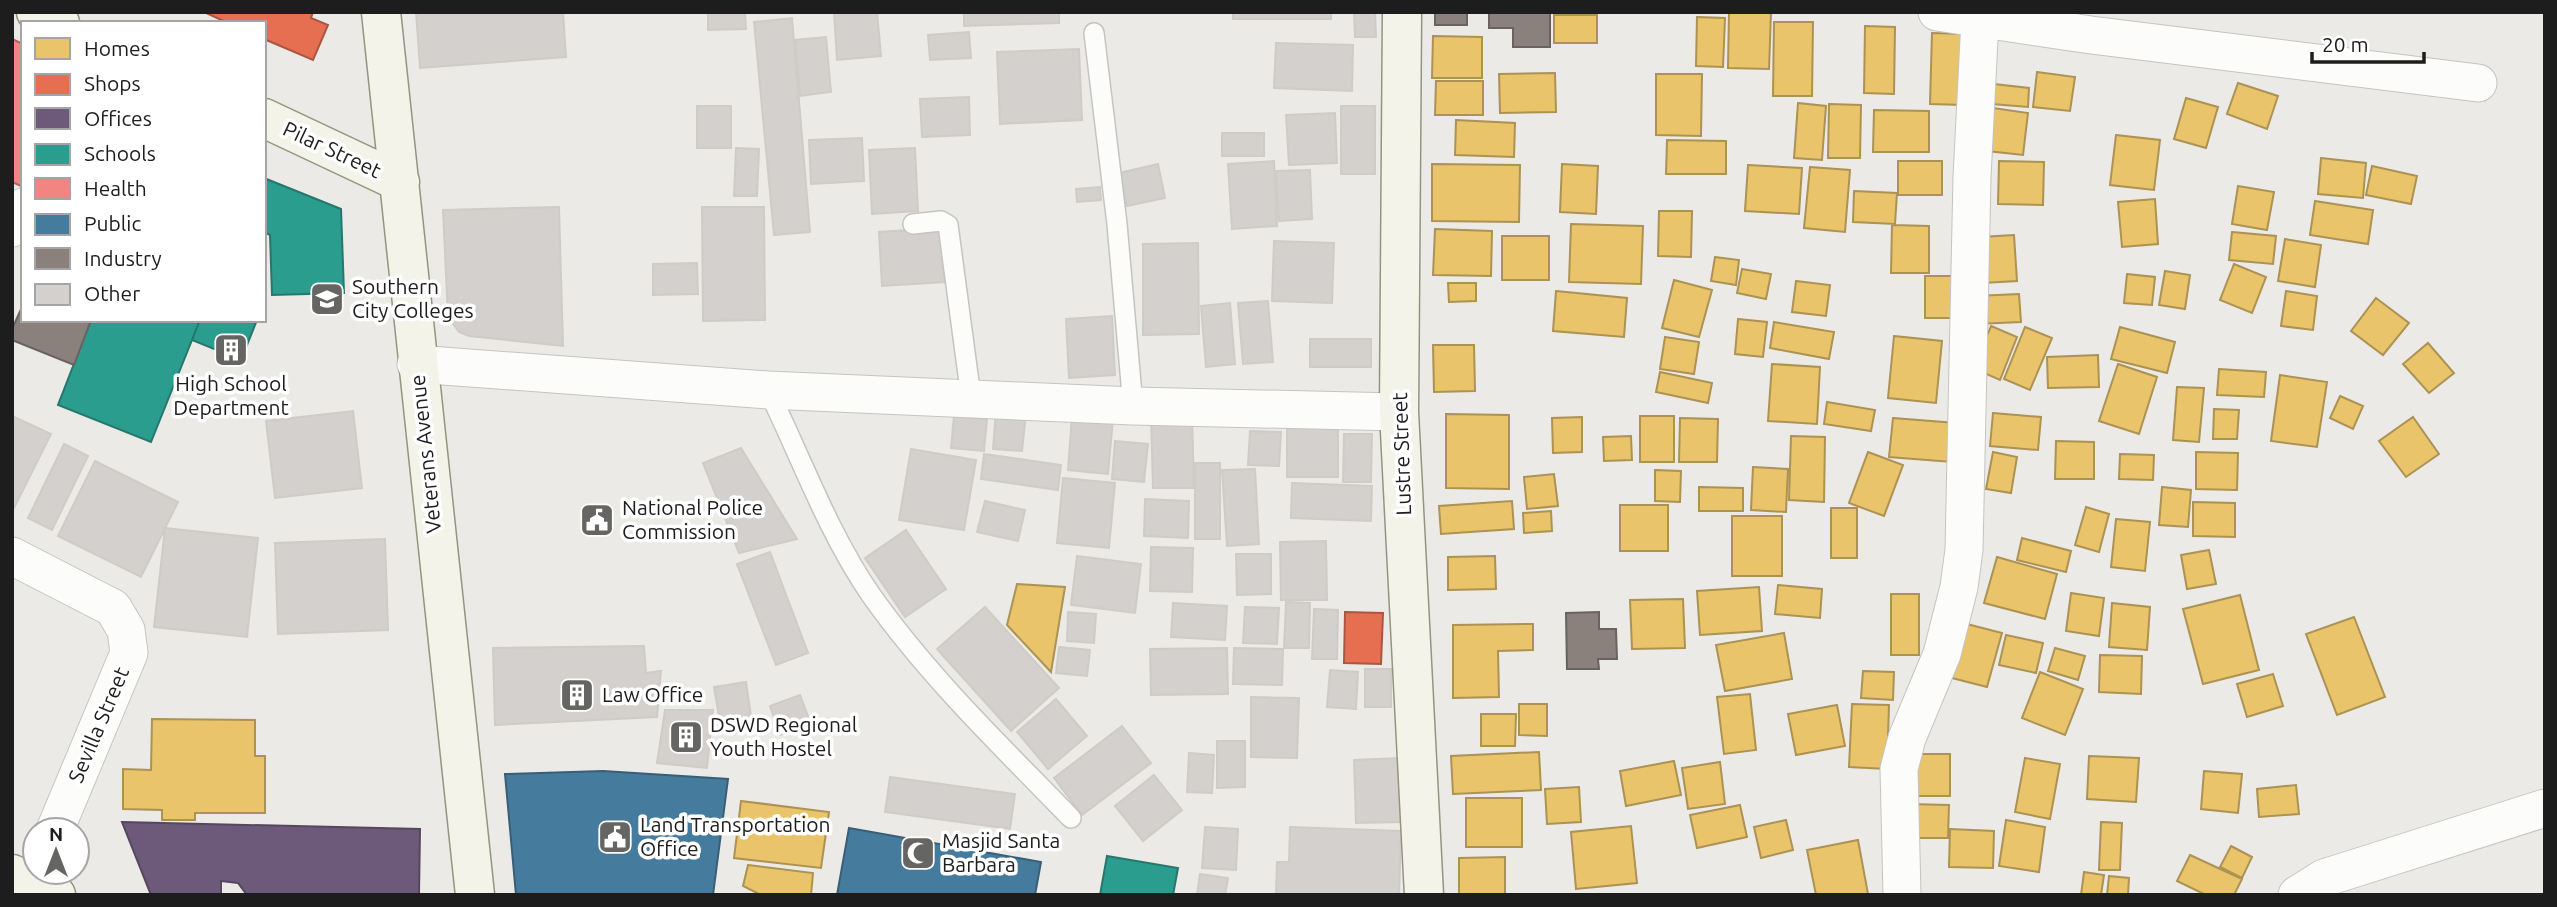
<svg xmlns="http://www.w3.org/2000/svg" width="2557" height="907" viewBox="0 0 2557 907" font-family="Ubuntu,sans-serif">
<style>
.homes{fill:#e9c46a;stroke:#ac9253;stroke-width:2}
.shops{fill:#e76f51;stroke:#aa5641;stroke-width:2}
.offices{fill:#6d597a;stroke:#55475e;stroke-width:2}
.schools{fill:#2a9d8f;stroke:#26776d;stroke-width:2}
.health{fill:#f28482;stroke:#b26564;stroke-width:2}
.public{fill:#457b9d;stroke:#395f77;stroke-width:2}
.industry{fill:#8a817c;stroke:#696360;stroke-width:2}
.building{fill:#d3d0cd;stroke:#cfcbc7;stroke-width:2}
.lines{fill:none;stroke-linecap:round;stroke-linejoin:round}
.lane-casing{stroke:#c4c4c2;stroke-width:22}
.street-casing{stroke:#c4c4c2;stroke-width:39}
.secondary-casing{stroke:#93967e;stroke-width:41}
.lane{stroke:#fcfcfb;stroke-width:19}
.street{stroke:#fcfcfb;stroke-width:37}
.secondary{stroke:#f3f3e9;stroke-width:38}
.labels{text-anchor:middle;stroke-width:7;stroke-linejoin:round;paint-order:stroke}
.street-label{font-size:21px;fill:#1d1d1d;stroke:#fff}
.poi-label{font-size:21px;fill:#1d1d1d;stroke:#fff;text-anchor:start}
</style>
<rect width="100%" height="100%" fill="#eceae6"/>
<!-- homes -->
<path class="homes" d="M1729,12H1771L1769,69L1728,68Z
M1554,15H1597V43H1554Z
M1697,17L1725,18L1723,67L1696,66Z
M1774,22H1813L1812,96H1773Z
M1865,26L1895,27L1894,94L1864,93Z
M1932,33L1965,34L1963,105L1930,104Z
M1433,36L1482,37V78H1432Z
M2037,72L2075,77L2070,111L2033,107Z
M1555,73L1556,112L1500,113L1499,74Z
M1656,74H1702L1701,136L1656,135Z
M1436,81H1483V115H1435Z
M2238,83L2278,96L2267,129L2227,114Z
M1994,84L2029,88L2028,107L1992,104Z
M2186,98L2218,107L2206,148L2174,139Z
M1798,103L1826,106L1822,160L1794,158Z
M1829,104L1861,105L1860,158H1828Z
M1993,108L2028,113L2023,155L1987,151Z
M1874,110L1929,111V152H1873Z
M1456,120L1515,123L1514,157L1455,155Z
M2116,135L2160,140L2154,190L2110,185Z
M1667,140L1726,141V174H1666Z
M2321,158L2366,163L2363,198L2318,194Z
M1898,161H1942V195H1898Z
M1999,161L2044,162L2043,205L1998,204Z
M1432,164L1520,165L1519,222L1432,221Z
M1562,164L1598,166L1596,214L1560,212Z
M1748,165L1802,168L1799,214L1745,211Z
M2372,166L2417,176L2411,204L2366,195Z
M1810,167L1850,170L1845,232L1804,228Z
M2238,186L2274,192L2267,230L2232,224Z
M1854,191L1897,193L1895,224L1853,222Z
M2155,199L2158,244L2122,247L2118,202Z
M2315,201L2373,210L2368,244L2310,235Z
M1659,211H1692L1691,257L1658,256Z
M1571,224L1643,226L1641,284L1569,282Z
M1892,225L1929,226V273H1891Z
M1435,229L1492,231L1491,276L1433,275Z
M2232,232L2276,236L2273,264L2229,260Z
M2014,235L2017,281L1983,283L1980,237Z
M1502,236H1549V280H1502Z
M2285,239L2321,245L2315,287L2278,281Z
M1715,257L1739,260L1736,285L1711,281Z
M2234,264L2266,277L2252,313L2220,300Z
M1742,269L1771,274L1766,299L1737,293Z
M2165,271L2190,275L2185,309L2159,305Z
M2127,274L2155,277L2152,305L2124,303Z
M1925,276H1958V318H1925Z
M1674,280L1712,290L1699,337L1662,328Z
M1796,281L1830,285L1826,316L1792,312Z
M1448,283H1476V301L1449,302Z
M1556,291L1627,298L1624,337L1553,331Z
M2286,291L2317,296L2313,330L2281,326Z
M2019,294L2021,322L1976,324L1975,296Z
M2376,298L2409,323L2383,355L2351,331Z
M1738,319L1767,322L1763,357L1735,354Z
M1774,322L1834,332L1829,359L1770,348Z
M1991,326L2017,337L2000,380L1973,368Z
M2025,327L2052,338L2030,390L2004,379Z
M2120,327L2175,342L2167,373L2111,359Z
M1894,336L1942,341L1936,403L1888,398Z
M1665,337L1699,342L1694,374L1660,369Z
M2428,343L2454,373L2429,393L2403,364Z
M1433,345H1474L1475,391L1434,392Z
M2098,355L2099,387L2048,388L2047,357Z
M1772,364L1820,367L1817,424L1768,421Z
M2118,364L2157,377L2139,434L2099,421Z
M2219,369L2266,372L2264,397L2217,395Z
M1660,372L1712,383L1708,403L1656,392Z
M2280,375L2327,382L2317,447L2271,441Z
M2177,387L2204,388L2199,442L2173,440Z
M2340,396L2363,406L2353,429L2330,418Z
M1827,402L1875,410L1871,431L1824,424Z
M2214,409L2239,410L2237,439H2213Z
M1993,413L2041,417L2038,450L1990,446Z
M1446,414L1509,415V489L1446,488Z
M1640,416H1674V462H1640Z
M1582,417V452L1553,453L1552,418Z
M2413,417L2439,454L2406,477L2379,441Z
M1680,418L1718,419L1717,462H1679Z
M1893,418L1956,423L1952,462L1889,457Z
M1631,436L1632,460L1604,461L1603,437Z
M1791,436L1825,437L1824,502L1789,500Z
M2056,441L2094,442V479H2055Z
M1868,452L1903,465L1884,516L1849,503Z
M1993,452L2017,457L2011,493L1986,489Z
M2196,452L2238,453L2237,490L2196,489Z
M2120,454L2154,455L2153,480L2119,479Z
M1753,467L1788,469L1786,512L1751,510Z
M1655,470L1681,471L1680,502L1655,501Z
M1554,474L1558,506L1527,509L1524,477Z
M1699,487L1743,488V511H1699Z
M2162,487L2191,490L2188,527L2159,525Z
M1512,501L1514,529L1441,534L1439,506Z
M2193,502L2235,503V537L2193,536Z
M1620,505H1668V551H1620Z
M2086,507L2109,514L2099,552L2075,545Z
M1831,508H1857V558H1831Z
M1551,511L1552,531L1524,533L1523,513Z
M1732,516H1782V576H1732Z
M2116,519L2150,522L2145,571L2111,567Z
M2022,538L2071,551L2066,572L2017,560Z
M2209,550L2216,584L2187,589L2181,555Z
M1495,556L1496,589L1448,590V557Z
M1997,557L2057,574L2045,619L1984,603Z
M1017,584L1065,587L1051,672L1007,625Z
M1778,585L1822,589L1820,618L1775,614Z
M1759,587L1762,631L1700,635L1697,591Z
M2071,593L2104,598L2099,636L2066,631Z
M1891,594H1919V655H1891Z
M2240,595L2259,670L2203,684L2183,609Z
M1683,599L1685,648L1632,649L1630,600Z
M2112,603L2150,607L2147,650L2109,647Z
M2354,617L2385,697L2337,715L2306,634Z
M1963,623L2002,633L1987,687L1948,677Z
M1533,624V650L1498,651L1499,697L1453,698V625Z
M1784,633L1792,679L1725,691L1716,645Z
M2006,635L2043,643L2036,673L1999,665Z
M2055,648L2085,656L2078,680L2048,671Z
M2100,655L2142,656L2141,694L2099,692Z
M1863,671L1894,672L1893,700L1861,698Z
M2040,672L2083,689L2065,735L2022,718Z
M2273,674L2283,706L2247,717L2237,684Z
M1750,694L1756,750L1724,754L1717,697Z
M1519,704H1547V736L1519,735Z
M1852,704L1889,705L1887,769L1849,767Z
M1837,705L1845,746L1796,755L1788,714Z
M1481,714H1516L1515,746H1481Z
M152,719L255,720V756H265V813H195V820H162V810L123,809V769L151,770Z
M1539,752L1541,790L1453,794L1451,756Z
M1909,754H1950V796H1909Z
M2089,756L2139,758L2136,802L2087,799Z
M2025,758L2060,764L2050,819L2015,812Z
M1674,761L1681,795L1626,806L1620,771Z
M1720,762L1725,804L1688,809L1682,768Z
M2204,771L2242,774L2238,813L2201,809Z
M2296,785L2299,814L2259,817L2257,789Z
M1579,787L1581,822L1547,824L1545,789Z
M1466,798H1522V847H1466Z
M741,801L829,812L821,868L734,858Z
M1908,804L1949,805L1948,838H1908Z
M1740,805L1747,837L1697,848L1690,815Z
M1786,820L1793,850L1761,858L1754,827Z
M2006,820L2045,827L2039,872L1999,866Z
M2101,822L2122,823L2120,870H2099Z
M1631,826L1637,883L1576,889L1571,832Z
M1950,829L1994,831L1993,868L1949,867Z
M1858,840L1868,894L1816,895L1807,850Z
M2231,846L2252,857L2242,878L2220,867Z
M2190,855L2242,879L2234,895H2206L2177,881Z
M1505,857V895H1459V858Z
M748,865L813,873L811,895H761L743,886Z
M2084,872L2104,875L2101,895H2081Z
M2109,876L2129,878L2128,895H2107Z"/>
<!-- shops -->
<path class="shops" d="M204,12H313L311,18L328,25L313,60L264,39V23H228Z
M1345,612L1383,613L1381,664L1344,663Z"/>
<!-- offices -->
<path class="offices" d="M122,822L420,829L419,895H247L238,883L221,881V895H151Z"/>
<!-- schools -->
<path class="schools" d="M264,178L341,209L344,293L272,295L270,235L264,232Z
M91,320H200L151,442L58,405Z
M200,320H257L241,360L192,340Z
M1107,856L1178,868L1173,895H1100Z"/>
<!-- health -->
<path class="health" d="M12,39L23,44L21,186L12,182Z"/>
<!-- public -->
<path class="public" d="M603,771L728,779L713,895H516L505,774Z
M849,828L1041,862L1035,895H837Z"/>
<!-- industry -->
<path class="industry" d="M1435,12H1467V25H1435Z
M1489,12H1550V47H1513V28H1489Z
M23,305V320H91L74,365L12,340V329Z
M1599,612V629H1616L1617,659H1598L1599,669H1567L1566,613Z"/>
<!-- building -->
<path class="building" d="M416,12H563L566,57L420,68Z
M708,12H745L746,29L708,30Z
M834,12H877L881,56L837,60Z
M964,12H1059V23L964,26Z
M1233,12H1331V19H1233Z
M1354,12H1375L1376,37H1355Z
M792,18L810,232L774,235L754,22Z
M969,32L971,58L930,60L928,35Z
M826,37L831,92L800,96L795,40Z
M1276,43L1353,45L1352,91L1274,88Z
M1079,49L1082,120L1000,124L997,52Z
M969,97L970,135L922,137L920,99Z
M697,106H731V148H697Z
M1341,106H1375V174H1341Z
M1335,113L1337,163L1289,165L1286,115Z
M1222,133H1264V156H1222Z
M862,138L864,181L811,184L809,140Z
M736,148L759,149L757,196H734Z
M915,148L918,211L872,214L869,150Z
M1274,161L1277,226L1232,229L1228,164Z
M1158,164L1165,198L1127,206L1119,173Z
M1310,170L1312,219L1279,221L1276,171Z
M1100,187L1101,200L1077,202L1076,189Z
M559,207L563,346L469,336L459,332L448,317L443,210Z
M702,207H764L765,320L703,321Z
M941,228L945,282L882,286L879,232Z
M1274,241L1334,243L1332,303L1272,301Z
M1198,243L1199,334L1143,335V244Z
M697,263L698,294L653,295V264Z
M1268,301L1273,362L1243,364L1238,303Z
M1230,303L1235,364L1206,367L1201,306Z
M1112,316L1115,375L1069,378L1066,319Z
M1310,339H1371V367H1310Z
M996,410L1026,413L1022,451L993,449Z
M353,411L362,488L275,498L266,421Z
M1192,415L1194,488H1153L1151,416Z
M12,416L51,434L14,508H12Z
M954,416L987,419L984,451L951,448Z
M1072,416L1113,419L1108,474L1068,470Z
M1338,422V477H1287V423Z
M1250,431L1281,432L1279,466L1248,465Z
M1344,434H1372L1371,482H1343Z
M1115,441L1148,444L1144,482L1112,479Z
M64,444L88,456L52,530L28,518Z
M741,448L797,539L739,553L703,463Z
M911,449L976,460L964,530L899,520Z
M984,454L1061,465L1058,490L981,479Z
M95,461L178,502L141,577L58,536Z
M1195,463H1220V539H1195Z
M1255,469L1259,544L1227,546L1222,470Z
M1063,478L1115,483L1109,548L1057,543Z
M1292,483L1372,486L1371,521L1291,518Z
M1145,499L1189,501L1188,538L1144,536Z
M985,501L1025,510L1018,541L977,532Z
M165,528L258,538L247,637L154,627Z
M906,530L946,589L905,617L865,558Z
M385,539L388,630L278,634L275,543Z
M1326,541L1327,600H1281L1280,542Z
M1151,547L1193,548L1192,592L1150,591Z
M770,552L808,653L776,665L737,564Z
M1236,554H1271V594L1237,595Z
M1077,556L1141,564L1135,613L1071,605Z
M1286,602L1310,603L1309,648H1284Z
M1173,603L1227,606L1225,640L1171,637Z
M985,607L1059,688L1011,731L937,649Z
M1245,607L1279,608L1277,644L1243,643Z
M1314,609L1338,610L1337,659H1312Z
M1068,612L1096,614L1094,643L1067,641Z
M644,646L646,673L661,671L657,717L495,725L493,648Z
M1059,647L1090,650L1087,676L1056,673Z
M1227,648L1228,694L1151,695L1150,649Z
M1234,648L1283,649L1282,685L1233,684Z
M1365,669H1391V707H1365Z
M1330,670L1358,672L1356,709L1327,707Z
M746,682L751,716L720,722L714,687Z
M800,695L811,724L780,735L770,706Z
M1251,697L1299,698L1297,758L1251,757Z
M1056,699L1087,736L1048,769L1017,732Z
M665,710H713L707,768L657,763Z
M1122,726L1151,763L1082,815L1054,778Z
M1217,741H1245V787L1217,788Z
M1189,753L1214,755L1212,793L1187,792Z
M1400,758L1402,822L1356,823L1354,760Z
M1154,775L1182,810L1143,841L1115,806Z
M890,777L1015,794L1010,829L885,812Z
M1205,827L1238,829L1236,870L1202,868Z
M1290,827L1401,831L1399,895H1276L1277,862H1289Z
M1200,874L1228,878L1225,895H1197Z"/>
<g class="lines">
<!-- lane casing -->
<g class="lane-casing">
<path id="lane" d="M1094,33L1117,224L1133,406
M913,224L941,221L948,225L971,397
M768,390C801,457 828,533 871,595C929,677 1001,746 1071,818"/>
</g>
<!-- street casing -->
<g class="street-casing">
<path id="street" d="M1937,12L2091,35L2478,83
M12,228L23,207
M416,364L768,390L1133,406L1399,412
M12,556L113,608L126,630L129,653L55,830
M1902,895L1899,769L1907,738L1942,654L1959,587L1964,550L1972,177L1980,20
M2297,895L2324,878L2545,808"/>
</g>
<!-- secondary casing -->
<g class="secondary-casing">
<path id="secondary" d="M36,12L60,23
M381,12L475,895
M1402,12L1399,412L1424,895
M264,118L400,182
M12,874L56,895"/>
</g>
<!-- lane -->
<use href="#lane" class="lane"/>
<!-- street -->
<use href="#street" class="street"/>
<!-- secondary -->
<use href="#secondary" class="secondary"/>
</g>
<!-- icons -->
<defs>
<g id="university-square" transform="scale(1.75)"><rect x="-9" y="-9" width="18" height="18" rx="4" fill="#656563" stroke="#fff"/><path d="M0-5L7-2L0 1L-7-2ZM-4 1L0 2.5L4 1V4Q0 6-4 4Z" fill="#fff"/></g>
<g id="building-square" transform="scale(1.75)"><rect x="-9" y="-9" width="18" height="18" rx="4" fill="#656563" stroke="#fff"/><path d="M-4-6H4V6H1V3H-1V6H-4ZM-2.5-4.3h1.7v1.8h-1.7ZM.8-4.3h1.7v1.8H.8ZM-2.5-1h1.7V.8h-1.7ZM.8-1h1.7V.8H.8Z" fill="#fff"/></g>
<g id="civic-square" transform="scale(1.75)"><rect x="-9" y="-9" width="18" height="18" rx="4" fill="#656563" stroke="#fff"/><path d="M-.6-6.5H3V-4.5H.6V-3L4-1V1h2V6H-6V1h2V-1L-.6-3ZM-1.2 2.5V6h2.4V2.5Z" fill="#fff"/></g>
<g id="mosque-square" transform="scale(1.75)"><rect x="-9" y="-9" width="18" height="18" rx="4" fill="#656563" stroke="#fff"/><path d="M3.5-4.9A6 6 0 1 0 3.5 4.9A5 5 0 1 1 3.5-4.9Z" fill="#fff"/></g>
</defs>
<g fill-rule="evenodd">
<use href="#university-square" x="327" y="299"/>
<use href="#building-square" x="231" y="350"/>
<use href="#civic-square" x="597" y="520"/>
<use href="#building-square" x="577" y="695"/>
<use href="#building-square" x="686" y="737"/>
<use href="#civic-square" x="615" y="837"/>
<use href="#mosque-square" x="918" y="853"/>
</g>
<g class="labels">
<!-- street labels -->
<g class="street-label">
<text transform="translate(332 150) rotate(25)" y="7">Pilar Street</text>
<text transform="translate(426 454) rotate(-96)" y="7">Veterans Avenue</text>
<text transform="translate(1402 454) rotate(-92)" y="7">Lustre Street</text>
<text transform="translate(99 725) rotate(-67)" y="7">Sevilla Street</text>
</g>
<!-- poi labels -->
<g class="poi-label">
<text x="352" y="294">Southern<tspan x="352" dy="24">City Colleges</tspan></text>
<text x="231" y="391" text-anchor="middle">High School<tspan x="231" dy="24">Department</tspan></text>
<text x="622" y="515">National Police<tspan x="622" dy="24">Commission</tspan></text>
<text x="602" y="702">Law Office</text>
<text x="710" y="732">DSWD Regional<tspan x="710" dy="24">Youth Hostel</tspan></text>
<text x="640" y="832">Land Transportation<tspan x="640" dy="24">Office</tspan></text>
<text x="942" y="848">Masjid Santa<tspan x="942" dy="24">Barbara</tspan></text>
</g>
</g>
<!-- border -->
<rect width="2557" height="907" fill="none" stroke="#1d1d1d" stroke-width="28"/>
<!-- legend -->
<rect x="21" y="21" width="245" height="301" fill="#ffffff" stroke="#a5a5a5" stroke-width="2"/>
<rect x="35" y="38" width="35" height="21" fill="#e9c46a" stroke="#a5a5a5" stroke-width="2"/>
<text x="84" y="56" font-size="21" fill="#1d1d1d">Homes</text>
<rect x="35" y="74" width="35" height="21" fill="#e76f51" stroke="#a5a5a5" stroke-width="2"/>
<text x="84" y="91" font-size="21" fill="#1d1d1d">Shops</text>
<rect x="35" y="108" width="35" height="21" fill="#6d597a" stroke="#a5a5a5" stroke-width="2"/>
<text x="84" y="126" font-size="21" fill="#1d1d1d">Offices</text>
<rect x="35" y="144" width="35" height="21" fill="#2a9d8f" stroke="#a5a5a5" stroke-width="2"/>
<text x="84" y="161" font-size="21" fill="#1d1d1d">Schools</text>
<rect x="35" y="178" width="35" height="21" fill="#f28482" stroke="#a5a5a5" stroke-width="2"/>
<text x="84" y="196" font-size="21" fill="#1d1d1d">Health</text>
<rect x="35" y="214" width="35" height="21" fill="#457b9d" stroke="#a5a5a5" stroke-width="2"/>
<text x="84" y="231" font-size="21" fill="#1d1d1d">Public</text>
<rect x="35" y="248" width="35" height="21" fill="#8a817c" stroke="#a5a5a5" stroke-width="2"/>
<text x="84" y="266" font-size="21" fill="#1d1d1d">Industry</text>
<rect x="35" y="284" width="35" height="21" fill="#d3d0cd" stroke="#a5a5a5" stroke-width="2"/>
<text x="84" y="301" font-size="21" fill="#1d1d1d">Other</text>
<!-- north arrow -->
<g transform="translate(56 851)"><circle r="33" fill="#ffffff" stroke="#a5a5a5" stroke-width="2"/>
<path d="M0-5L12 26L0 18L-12 26Z" fill="#656563"/>
<text y="-10" font-size="19" font-weight="bold" text-anchor="middle" fill="#1d1d1d">N</text>
</g>
<!-- scale -->
<path d="M2312 52v10h112v-10" fill="none" stroke="#1d1d1d" stroke-width="3.5"/>
<text x="2322" y="52" font-size="21" fill="#1d1d1d" stroke="#ffffff" stroke-width="5" paint-order="stroke">20 m</text>
</svg>
